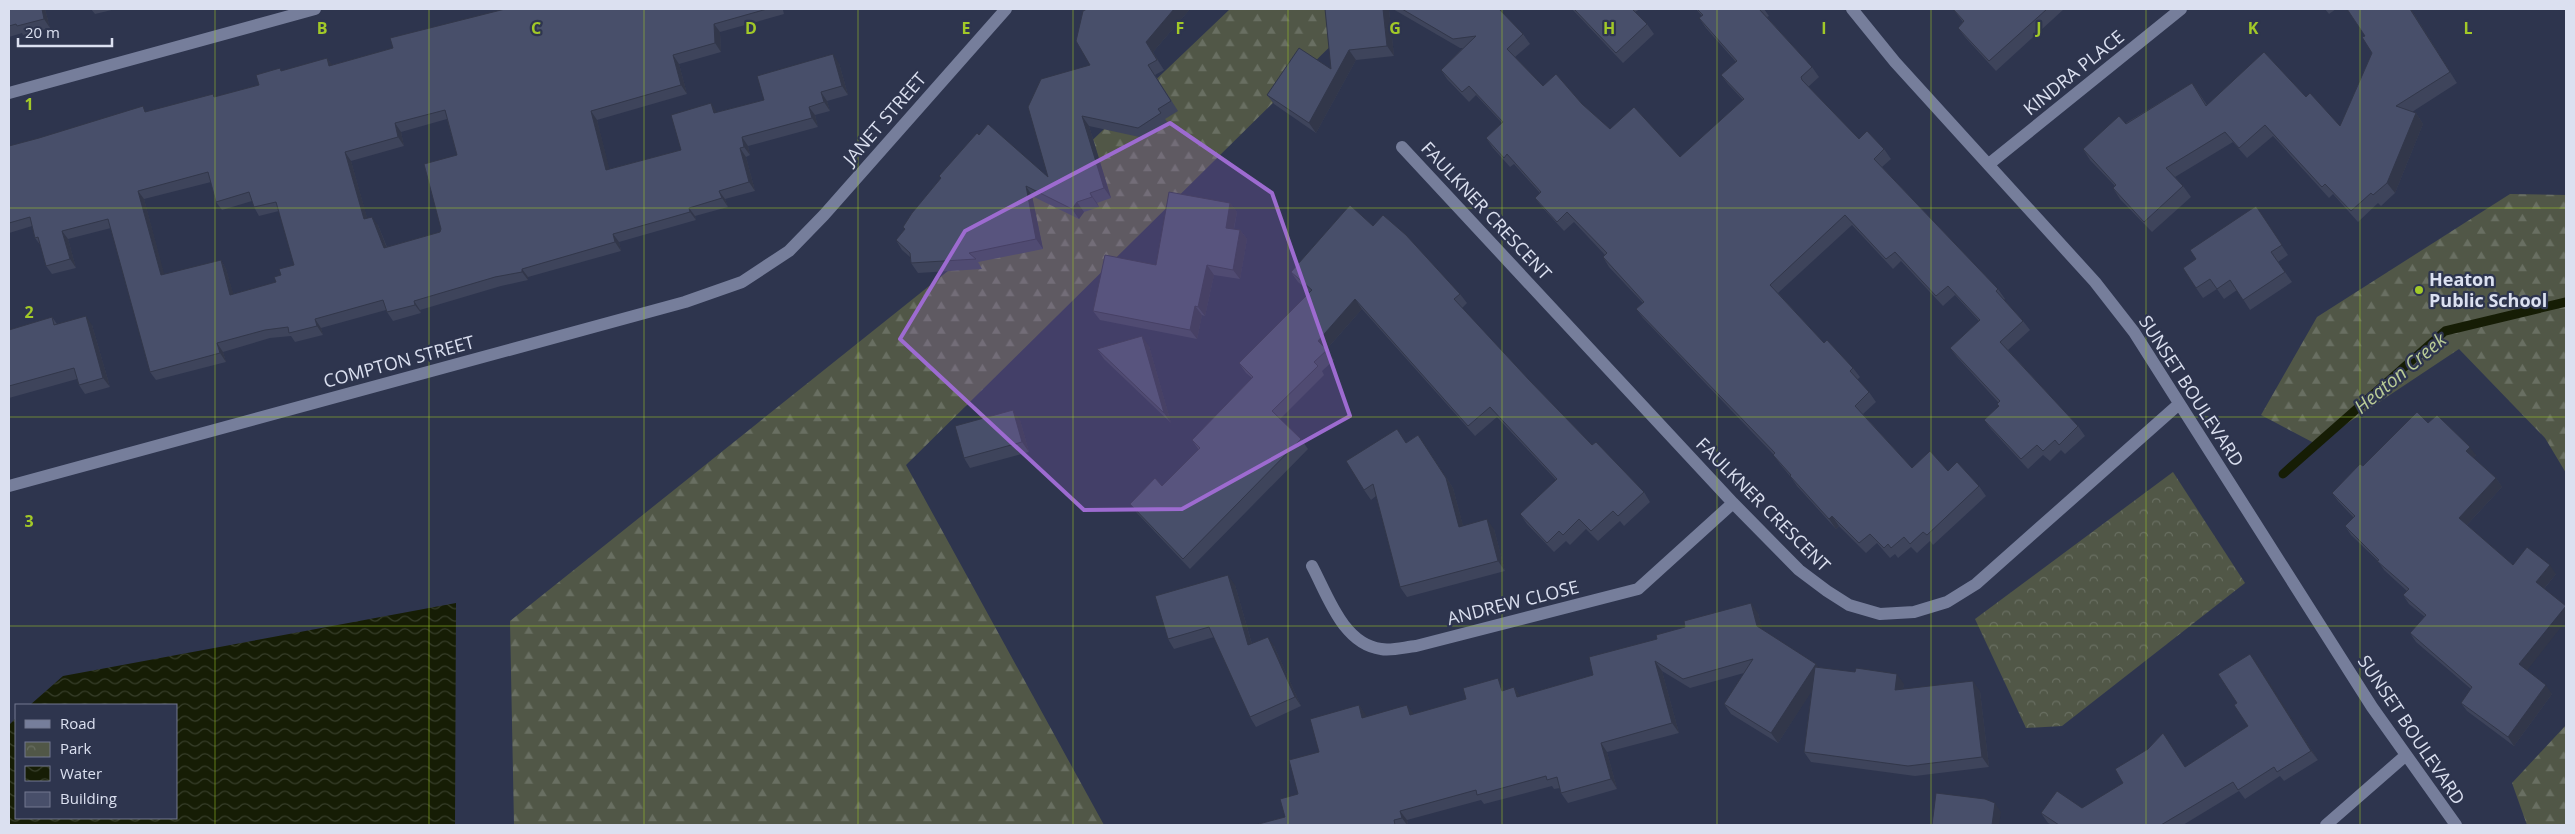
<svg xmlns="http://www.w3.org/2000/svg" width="2575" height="834" viewBox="0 0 2575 834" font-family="'Open Sans',sans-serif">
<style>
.forest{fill:url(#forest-firs)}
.park{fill:url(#park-crowns)}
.water{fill:url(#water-waves)}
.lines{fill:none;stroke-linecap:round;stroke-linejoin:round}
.stream{stroke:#161d05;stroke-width:9}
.street{stroke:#767e9b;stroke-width:12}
.secondary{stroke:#767e9b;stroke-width:12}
.wall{fill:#3e445b;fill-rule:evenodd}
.shaded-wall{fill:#32374a}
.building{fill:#484f6a;stroke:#32374a;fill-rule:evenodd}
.marked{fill:#9d6bd0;fill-opacity:0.2;stroke:#9d6bd0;stroke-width:4;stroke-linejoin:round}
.grid{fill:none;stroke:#a2c928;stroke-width:1;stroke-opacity:0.55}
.poi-dot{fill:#a2c928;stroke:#2e354e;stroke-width:2}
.labels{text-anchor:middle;stroke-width:4.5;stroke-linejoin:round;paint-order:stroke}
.street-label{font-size:18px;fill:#dbe0f0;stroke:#2e354e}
.poi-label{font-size:18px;font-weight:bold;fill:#dbe0f0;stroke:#2e354e;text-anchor:start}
.water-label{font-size:19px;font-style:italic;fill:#bacc97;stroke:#2e354e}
.grid-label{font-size:16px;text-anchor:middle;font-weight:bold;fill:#a2c928;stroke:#2e354e;stroke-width:4.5;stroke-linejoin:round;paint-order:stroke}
</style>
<defs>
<pattern id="forest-firs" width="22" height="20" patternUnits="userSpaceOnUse" patternTransform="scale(1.25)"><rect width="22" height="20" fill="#515747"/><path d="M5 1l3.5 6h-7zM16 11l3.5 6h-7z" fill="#696f62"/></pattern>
<pattern id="park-crowns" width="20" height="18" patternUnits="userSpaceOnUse" patternTransform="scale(1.25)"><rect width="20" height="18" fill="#515747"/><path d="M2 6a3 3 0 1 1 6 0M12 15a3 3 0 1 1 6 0" fill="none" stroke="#696f62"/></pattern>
<pattern id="water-waves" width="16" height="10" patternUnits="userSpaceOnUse" patternTransform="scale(1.25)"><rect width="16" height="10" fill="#161d05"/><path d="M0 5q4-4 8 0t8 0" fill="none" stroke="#373e2a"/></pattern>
</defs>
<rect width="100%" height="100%" fill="#2e354e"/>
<!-- forest -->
<path class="forest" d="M1230,9H1368L906,465L1104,825H514L510,621L993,235Z
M2510,194L2566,195V473L2545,438L2459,349L2316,444L2261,415L2317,317Z
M2566,725V825H2527L2512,783Z"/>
<!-- park -->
<path class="park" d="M2173,472L2245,583L2062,726L2026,728L1975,619Z"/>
<!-- water -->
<path class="water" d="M456,603L455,825H9V725L16,718V818H176V705H30L63,676Z"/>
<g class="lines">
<!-- stream -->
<path class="stream" d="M2283,474L2445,331L2566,302"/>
<!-- street -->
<path class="street" d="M1852,9L1895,62L2095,282L2134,332L2372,707L2456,825
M9,93L315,9
M1402,147L1733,503L1799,570L1827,591L1849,605L1880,614L1914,612L1947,602L1976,584L2179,404
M1989,164L2181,9
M1312,566C1328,596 1343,644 1381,649C1392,651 1405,647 1416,646L1638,589L1733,503
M2326,825L2405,756"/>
<!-- secondary -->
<path class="secondary" d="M9,486L685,302L742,282L789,251L824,215L1006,9"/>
</g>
<!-- wall -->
<path class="wall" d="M9,9H45L50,28L23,35L22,33L9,37Z
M91,9H116L95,14Z
M505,9H787L783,10L784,14L720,32L721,52L679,64L687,94L597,120L609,169L681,150L717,112L764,100L839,63L848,95L827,101L830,111L815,115L818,127L748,146L750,155L746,157L755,191L725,199L728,207L695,216L696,220L619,242L621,251L528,277V280L501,286L420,310L421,313L393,321L387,312L386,310L321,328L323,335L295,342L291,336L270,338L223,352L226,362L156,380L150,372L111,228L68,239L76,268L52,274L46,266L41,246L35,238L32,226L9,233V146L147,112L215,97L259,85L282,71L327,58L332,65L393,48ZM447,119L457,155L440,232L387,247L378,225L367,218L351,161L404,146L401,132ZM211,182L216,202L222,210L252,201L254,207L259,216L279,211L294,265L281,275L276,282L233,294L226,269L221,260L164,275L144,199Z
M1087,9H1190L1153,52L1164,70L1155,75L1178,111L1165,119L1168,123L1144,138L1089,126L1111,198L1097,203L1099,207L1084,212L1079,219L1032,196L1043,249L978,262L982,269L918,273L911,263L910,257L902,250L896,240L905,230L903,227L941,179L939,176L979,135L1048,177L1090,65Z
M1389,9L1394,56L1356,60L1316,133L1274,104L1267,95L1331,69Z
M1393,9H1498L1523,34L1530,44L1515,57L1543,86L1582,104L1610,129L1680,157L1743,100L1728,84L1721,75L1736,62L1706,28L1699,18L1702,16L1696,9H1764L1769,16L1767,17L1812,67L1819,77L1808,87L1859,139L1884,149L1891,159L1882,167L1998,289L2005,299L2004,300L2023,321L2030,330L2008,350L2078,426L2085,436L2065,454L2061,450L2050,461L2043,455L2028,469L1991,429L1984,420L1999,406L1998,402L1957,357L1950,348L1979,321L1955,295L1943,306L1901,261L1893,269L1852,225L1778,293L1824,343L1853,368L1860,377L1857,380L1869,392L1876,402L1863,414L1912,468L1948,471L1979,486L1986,496L1933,545L1930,541L1917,553L1911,547L1898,558L1895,554L1890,558L1877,543L1866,553L1839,526L1836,529L1797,486L1790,476L1780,464L1773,454L1643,318L1636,309L1643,303L1609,267L1603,257L1605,255L1574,222L1564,231L1542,207L1535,198L1540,193L1514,164L1510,167L1493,148L1486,138L1502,123L1476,95L1469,102L1447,79L1441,70L1463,48H1460Z
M1572,9H1640L1635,12L1647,24L1654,34L1623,63Z
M1953,9H2064L1996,71L1965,37L1958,28L1963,22Z
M2325,9H2336L2329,14Z
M2347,9H2411L2457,83L2412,112L2416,113L2423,124L2395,193L2381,206L2378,203L2358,222L2333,194L2329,198L2273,136L2247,158L2233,142L2175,177L2183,186L2191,197L2152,232L2120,199L2113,188L2115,186L2090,160L2083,149L2192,83L2207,105L2306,97L2340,126L2372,53L2365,36Z
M1230,203L1237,212L1234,229L1240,230L1247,239L1240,279L1214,275L1205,316L1202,315L1197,339L1100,320L1093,311L1156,265Z
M2256,206L2288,255L2278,262L2292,282L2250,310L2237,290L2224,299L2217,289L2203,298L2196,288V259Z
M1373,226L1460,294L1467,303L1462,308L1530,381L1592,445L1644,492L1650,502L1624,526L1620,521L1598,541L1586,529L1570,545L1566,541L1554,552L1527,524L1520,514L1556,480L1497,417L1475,436L1362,309L1326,350L1334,360L1322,371L1324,375L1280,419L1301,439L1308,449L1190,569L1137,513L1130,504L1162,486L1199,450L1192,440L1252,378L1246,373L1239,363L1310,292L1298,282L1291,272Z
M52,317L57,324L92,325L110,387L85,394L79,385L77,379L9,398V330Z
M1149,346L1171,423L1104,359L1097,349Z
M1020,420L1029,452L970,468L964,458Z
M2428,423L2476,455L2473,458L2496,478L2502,487L2467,525L2513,565L2556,574L2544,589L2527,671L2552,694L2514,746L2467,711L2461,703L2471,689L2416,642L2410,633L2425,617L2409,604L2403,595L2407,591L2384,570L2378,561L2351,535L2345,526L2354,518L2338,501L2332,493Z
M1418,435L1453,488L1463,526L1494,529L1505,571L1407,597L1400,587L1376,496L1371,500L1364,490L1407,442Z
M1235,585L1252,644L1274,646L1301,706L1256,727L1250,717L1214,637L1174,649L1168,639Z
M1758,613L1762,630L1816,664L1818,667L1904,684L1903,689L1980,691L1989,767L1915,776L1811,762L1804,752L1812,690L1778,743L1731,714L1724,704L1744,673L1690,688L1662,671L1679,733L1607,752L1617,789L1568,803L1561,793L1560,788L1554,789L1552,786L1484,804L1481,800L1407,820L1408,825H1255L1285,817L1319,752L1359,705L1366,716L1414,714L1505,688V690L1514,687L1520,696L1593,675Z
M2250,654L2318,760L2284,781L2280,776L2245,799L2239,791L2183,825H2052L2048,823L2041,813L2082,808L2186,767L2248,726L2237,703Z"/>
<!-- shaded-wall -->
<path class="shaded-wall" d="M42,9H45L50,28L44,19Z
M1174,9H1190L1153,52L1164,70L1146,42Z
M1383,9H1389L1394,56L1387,46Z
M2410,9H2411L2457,83L2450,72Z
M714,24L720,32L721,52L715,43Z
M1349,50L1356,60L1316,133L1309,123Z
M833,54L839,63L848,95L842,86Z
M673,55L679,64L687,94L681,85Z
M327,58L333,66H329Z
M821,92L827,101L830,111L824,102Z
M711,103L717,112L720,122L714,113Z
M809,107L815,115L818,127L812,118Z
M591,111L597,120L612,179L606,170Z
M2416,113L2423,124L2395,193L2387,183Z
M1082,116L1089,126L1111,198L1104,188Z
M395,123L401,132L404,146L398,137Z
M742,137L748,146L750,155L744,147Z
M740,148L746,157L755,191L749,182Z
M345,152L351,161L370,228L364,219Z
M1026,186L1032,196L1043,249L1036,239Z
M138,191L144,199L167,284L161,275Z
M719,191L725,199L728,207L722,198Z
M1090,193L1097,203L1099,207L1092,197Z
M1077,202L1084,212L1079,219L1072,209Z
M1230,203L1237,212L1232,237L1226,228Z
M689,208L695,216L696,220L690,212Z
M372,217L378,225L390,256L384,248Z
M1240,230L1247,239L1240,279L1233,270Z
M62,231L68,239L76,268L70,259Z
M613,234L619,242L621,251L615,242Z
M221,260L226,269L236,303L230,295Z
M1207,265L1214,275L1205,316L1198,307Z
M522,269L528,277V280L522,272Z
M1355,299L1362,309L1325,351L1318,341Z
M414,301L420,310L421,313L415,305Z
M1195,306L1202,315L1197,339L1190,330Z
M86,316L92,325L110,387L103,378Z
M315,319L321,328L323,335L317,326Z
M1142,336L1149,346L1171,423L1164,413Z
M217,343L223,352L226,362L220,353Z
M1013,410L1020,420L1029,452L1022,442Z
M1418,435L1453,488L1466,537L1459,527Z
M2470,447L2476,455L2472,460L2466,451Z
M2496,478L2502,487L2465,527L2459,518Z
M1832,516L1839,526L1836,529L1829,519Z
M1487,519L1494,529L1505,571L1498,561Z
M2550,565L2556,574L2542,591L2536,582Z
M1228,575L1235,585L1255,655L1248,645Z
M1751,603L1758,613L1764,636L1757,626Z
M2566,606V621L2525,673L2519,664Z
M1268,637L1274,646L1301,706L1295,697Z
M2250,654L2257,663L2318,760L2311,751Z
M1655,661L1662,671L1679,733L1672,723Z
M1816,664L1823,674L1778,743L1771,733Z
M1897,674L1904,684L1902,700L1895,690Z
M1498,678L1505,688L1508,700L1502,691Z
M1973,681L1980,691L1989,767L1982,757Z
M2546,685L2552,694L2514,746L2508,737Z
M1514,687L1521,697H1517Z
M1359,705L1366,715L1369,727L1362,718Z
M1407,705L1414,714L1410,715Z
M1601,743L1607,752L1617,789L1611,779Z
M1995,803L2001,812L1999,825H1992Z
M1400,811L1407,820L1408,825H1407L1402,818Z"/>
<!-- building -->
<path class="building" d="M9,9H42L44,19L17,26L16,24L9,26Z
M505,9H767L714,24L715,43L673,55L681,85L591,111L606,170L681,150L671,115L711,103L714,113L764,100L757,76L833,54L842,86L821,92L824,102L809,107L812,118L742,137L744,147L740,148L749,182L719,191L722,198L689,208L690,212L613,234L615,242L522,269V272L495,277L414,301L415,305L387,312L383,300L315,319L317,326L289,333L288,327L265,330L217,343L220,353L150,372L108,219L62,231L70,259L46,266L38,237L35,238L30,217L9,223V146L39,138L143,106L145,112L213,94L214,97L259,85L256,75L280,68L281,71L327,58L329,66L393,48L390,38ZM445,110L457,155L424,164L441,229L440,232L384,248L372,217L364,219L345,152L398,137L395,123ZM208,172L216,202L249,192L254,207L276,202L294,265L279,269L281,275L274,277L276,282L230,295L221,260L161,275L138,191Z
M1087,9H1174L1146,42L1157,60L1148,65L1171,101L1158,109L1161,113L1138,128L1082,116L1104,188L1090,193L1092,197L1077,202L1072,209L1026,186L1036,239L969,253L976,259L911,263L910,253L896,240L905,229L903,227L912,213L941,178L939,176L977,133L979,135L988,124L1048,177L1028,107L1041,79L1090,65L1076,41L1083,11Z
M1325,9H1383L1387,46L1349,50L1309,123L1267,95L1299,48L1331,69Z
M1402,9H1499L1523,34L1507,49L1543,86L1556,74L1582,104L1610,129L1634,107L1680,157L1744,99L1721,75L1737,61L1699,18L1703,15L1697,9H1759L1812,67L1801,77L1802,80L1859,139L1867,131L1884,149L1874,159L1998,289L1996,291L2023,321L2000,342L2078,426L2059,445L2055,440L2043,451L2037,445L2021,459L1984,420L1999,406L1997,404L2000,401L1950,348L1980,320L1948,286L1936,296L1895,252L1886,259L1845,215L1770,285L1824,343L1827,340L1853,368L1850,371L1869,392L1855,406L1912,468L1930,451L1948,471L1957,462L1979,486L1927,535L1923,532L1910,544L1904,537L1891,548L1888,544L1884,548L1870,534L1859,543L1832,516L1829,519L1790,476L1791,475L1773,455L1775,453L1636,309L1644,302L1603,257L1607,253L1567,212L1557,222L1535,198L1541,192L1507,154L1504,158L1486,138L1503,122L1469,86L1462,92L1441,70L1476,36L1453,39Z
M1574,9H1632L1647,24L1616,53Z
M1953,9H2047L1989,61L1958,28L1964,21Z
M2347,9H2410L2450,72L2396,106L2416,113L2387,183L2373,195L2371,193L2351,211L2325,184L2322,187L2265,125L2239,148L2225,132L2166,168L2183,186L2144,222L2113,188L2116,185L2083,149L2119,116L2126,124L2192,83L2206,106L2264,52L2306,97L2310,93L2340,126L2372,53L2362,37L2365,36Z
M1169,192L1230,203L1226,228L1240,230L1233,270L1207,265L1198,307L1195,306L1190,330L1093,311L1105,255L1156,265Z
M1350,205L1373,226L1383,215L1406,235L1460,294L1454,299L1530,381L1592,445L1596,442L1644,492L1618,516L1613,511L1591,531L1579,519L1563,535L1559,531L1547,543L1520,514L1557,479L1490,407L1468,426L1355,299L1318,341L1327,350L1314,362L1318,366L1272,411L1301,439L1183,559L1130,504L1155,478L1162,486L1200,448L1192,440L1253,377L1239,363L1312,290L1291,272Z
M2256,206L2282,245L2271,252L2285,272L2243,300L2230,280L2217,289L2210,279L2196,288L2183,268L2196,259L2190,250Z
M86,316L103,378L79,385L74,368L9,386V330L52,317L54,325Z
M1142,336L1164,413L1097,349Z
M1013,410L1022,442L964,458L955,426Z
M2417,412L2428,423L2437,415L2470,447L2466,451L2496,478L2459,518L2513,565L2527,547L2550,565L2536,582L2566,606L2519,664L2546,685L2508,737L2461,703L2472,687L2410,633L2426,615L2403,595L2409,589L2377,561L2379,560L2345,526L2355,516L2332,493L2360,464L2363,466Z
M1397,429L1406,443L1418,435L1446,478L1459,527L1487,519L1498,561L1400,587L1373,484L1364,490L1346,461Z
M1228,575L1248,645L1268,637L1295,697L1250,717L1209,627L1168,639L1155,596Z
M1751,603L1757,626L1816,664L1771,733L1724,704L1753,659L1683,679L1655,661L1672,723L1601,743L1611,779L1561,793L1557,777L1547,780L1546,776L1477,795L1476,790L1400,811L1402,818L1394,820L1395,825H1255L1285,817L1280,799L1298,794L1289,760L1319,752L1310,719L1359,705L1362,718L1407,705L1410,715L1466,699L1463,688L1498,678L1502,691L1514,687L1517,697L1593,675L1589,657L1657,639L1656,635L1685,627L1684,621Z
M2250,654L2311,751L2277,772L2274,767L2238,790L2233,782L2161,825H2059L2041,813L2057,791L2082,808L2123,783L2115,769L2148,749L2163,733L2185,767L2248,726L2234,705L2237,703L2218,674Z
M1815,667L1855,672L1856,668L1897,674L1895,690L1973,681L1982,757L1908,766L1804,752Z
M1936,793L1985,799L1995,803L1992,825H1932Z"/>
<!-- marked area -->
<path class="marked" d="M1170,123L1272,193L1350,416L1182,509L1084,510L900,339L965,231Z"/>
<!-- grid -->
<path class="grid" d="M215,9V825M429,9V825M644,9V825M858,9V825M1073,9V825M1288,9V825M1502,9V825M1717,9V825M1931,9V825M2146,9V825M2360,9V825M9,208H2566M9,417H2566M9,626H2566"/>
<!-- markers -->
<circle class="poi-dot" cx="2419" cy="290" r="5"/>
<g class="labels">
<!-- street labels -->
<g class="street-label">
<text transform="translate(2074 73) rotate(-39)" y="6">KINDRA PLACE</text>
<text transform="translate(885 119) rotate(-49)" y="6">JANET STREET</text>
<text transform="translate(1486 211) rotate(47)" y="6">FAULKNER CRESCENT</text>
<text transform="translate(399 362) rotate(-15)" y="6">COMPTON STREET</text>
<text transform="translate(2191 391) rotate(57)" y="6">SUNSET BOULEVARD</text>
<text transform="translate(1763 505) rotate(45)" y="6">FAULKNER CRESCENT</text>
<text transform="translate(1513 603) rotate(-14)" y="6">ANDREW CLOSE</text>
<text transform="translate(2411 730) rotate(56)" y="6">SUNSET BOULEVARD</text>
</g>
<!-- poi labels -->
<g class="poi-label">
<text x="2429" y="286">Heaton<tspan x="2429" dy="21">Public School</tspan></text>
</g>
<!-- water labels -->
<g class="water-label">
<text transform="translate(2400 373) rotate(-40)" y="7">Heaton Creek</text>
</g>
</g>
<g class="grid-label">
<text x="322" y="34">B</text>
<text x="536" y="34">C</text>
<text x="751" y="34">D</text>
<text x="966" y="34">E</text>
<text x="1180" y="34">F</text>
<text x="1395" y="34">G</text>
<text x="1609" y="34">H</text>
<text x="1824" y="34">I</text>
<text x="2039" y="34">J</text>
<text x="2253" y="34">K</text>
<text x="2468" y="34">L</text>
<text x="29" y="110">1</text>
<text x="29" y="318">2</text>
<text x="29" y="527">3</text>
</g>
<!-- border -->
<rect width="2575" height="834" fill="none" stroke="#dbe0f0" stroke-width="20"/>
<!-- legend -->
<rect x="15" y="704" width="162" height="115" fill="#2e354e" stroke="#73798f"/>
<rect x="25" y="720" width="25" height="8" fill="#767e9b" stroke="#73798f"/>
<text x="60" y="729" font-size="15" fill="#dbe0f0">Road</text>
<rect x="25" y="742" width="25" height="15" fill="url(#park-crowns)" stroke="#73798f"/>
<text x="60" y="754" font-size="15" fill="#dbe0f0">Park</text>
<rect x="25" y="766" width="25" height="15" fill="url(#water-waves)" stroke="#73798f"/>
<text x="60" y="779" font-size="15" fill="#dbe0f0">Water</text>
<rect x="25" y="792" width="25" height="15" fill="#484f6a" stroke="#73798f"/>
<text x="60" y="804" font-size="15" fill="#dbe0f0">Building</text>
<!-- scale -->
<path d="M18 38v8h94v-8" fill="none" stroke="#dbe0f0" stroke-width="2.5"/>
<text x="25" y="38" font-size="15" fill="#dbe0f0" stroke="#2e354e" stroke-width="4" paint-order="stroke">20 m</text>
</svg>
